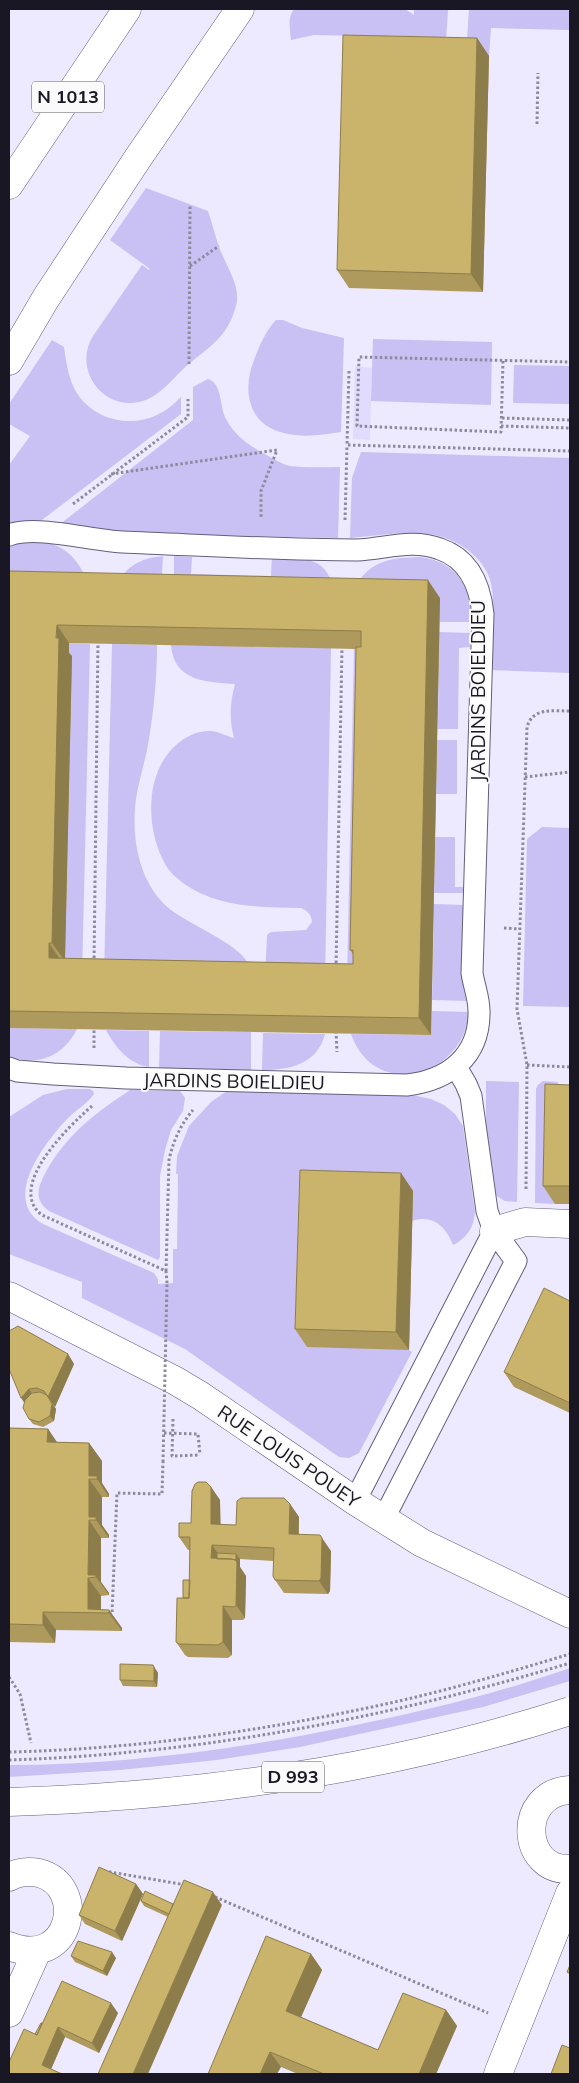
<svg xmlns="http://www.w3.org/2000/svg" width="579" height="2083" viewBox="0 0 579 2083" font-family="Mulish,sans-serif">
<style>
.built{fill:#e1dcfd}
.green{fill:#c9c0f3}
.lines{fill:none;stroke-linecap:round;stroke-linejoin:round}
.lane-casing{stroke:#645e7b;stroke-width:23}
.street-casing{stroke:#645e7b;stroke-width:29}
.secondary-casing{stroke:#645e7b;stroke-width:29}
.primary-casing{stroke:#645e7b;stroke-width:29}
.path{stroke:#8d8a9b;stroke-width:3;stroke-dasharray:2.5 2.5;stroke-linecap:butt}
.lane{stroke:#fff;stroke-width:21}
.street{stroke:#fff;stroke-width:28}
.secondary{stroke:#fff;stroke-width:28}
.primary{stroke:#fff;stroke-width:28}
.primary-bridge-casing{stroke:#645e7b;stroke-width:29;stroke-linecap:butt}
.path-bridge{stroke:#8d8a9b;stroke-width:3;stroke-dasharray:2.5 2.5;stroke-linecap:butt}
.primary-bridge{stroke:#fff;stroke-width:28}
.wall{fill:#ae9a5c;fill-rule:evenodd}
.shaded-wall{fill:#8d7d4b}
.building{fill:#cab36b;stroke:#8d7d4b;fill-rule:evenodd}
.labels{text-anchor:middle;stroke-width:4;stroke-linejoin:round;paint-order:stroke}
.shield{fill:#fafafa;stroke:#5c5b64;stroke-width:1}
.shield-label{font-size:18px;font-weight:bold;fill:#191723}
.street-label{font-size:19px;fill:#191723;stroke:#fafafa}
</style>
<rect width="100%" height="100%" fill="#ede9fe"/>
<!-- built -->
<path class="built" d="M355,366L372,368L370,440L353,439Z"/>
<!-- green -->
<path class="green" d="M294,9H405L414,15V9H449L448,11L445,55L414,37L314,35L291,40C290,29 287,18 294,9Z
M469,9H570V30L491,28L489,56L466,55Z
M146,188L208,211C212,223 215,235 219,247C225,264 239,283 237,301C235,312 230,324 224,332C214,345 202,353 190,363C174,376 160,398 139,402C101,410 73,368 93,336L142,265L149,270L150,269L110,240Z
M276,320H283L302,328L344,338L341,432C322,435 303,438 284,433C248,425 242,390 254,360C259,347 266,330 276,320Z
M373,339L492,342L491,405L371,401Z
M52,340L64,347C66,361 68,375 74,388C89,418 127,429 157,415C166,411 174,404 181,397V414L38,523L9,525V465L30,436L9,424V404Z
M514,365L570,366V404L513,403Z
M208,379C223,384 219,406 226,419C236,438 253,448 272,458C278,461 284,465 290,466C306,468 324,467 340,467L338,538L149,534L59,525L193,420V387Z
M361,452L570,458V673L491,670C491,644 495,615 492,589C489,561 461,540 434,535C407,530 377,536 350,538L352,478Z
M45,542C65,547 76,557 85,576L9,589V546L20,543Z
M163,556L161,592L119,580C130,564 143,558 163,556Z
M174,556L192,557L191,574L271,576L272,556C295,558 323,555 331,581L174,593Z
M419,557C456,561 472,586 471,622H440V598L359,581C374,559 395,558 419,557Z
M439,632L471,633L470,647L459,648L458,729H438Z
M69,643L90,644L82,976L65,961L72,657L69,656Z
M112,644L157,645C157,677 154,708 149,739C146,759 139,779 136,799C131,835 138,879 165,905C184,923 241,944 248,964L104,977Z
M171,645L331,648L325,981L265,980L267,935L271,932L306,930L312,922C311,914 308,911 301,908C261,907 220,908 186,885C177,879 168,871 163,860C145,824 145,767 181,741C189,735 199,731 209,731C218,731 226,736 234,738C229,719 230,703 235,684C207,682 174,682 171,645Z
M354,648L374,649L363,968L347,981Z
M437,740H457V794H436Z
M542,827L570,828V1007L523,1006L527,839Z
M435,837H455V887H465V893H434Z
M434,904L465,905L469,1001L432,1000Z
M432,1011L469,1012C464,1077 375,1102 351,1034L431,1035Z
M9,1028L77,1029C63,1057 37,1067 9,1056Z
M106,1030L149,1031V1067C129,1064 115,1047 106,1030Z
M160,1031L251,1032V1070L159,1069Z
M263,1033L325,1034C317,1064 291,1070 262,1070Z
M486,1081L519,1082L517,1202L505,1201L495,1195L486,1135Z
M543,1081L558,1082V1093L570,1103L556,1166L555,1204L535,1203L536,1089L538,1085Z
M67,1089H90L93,1091L94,1094C88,1103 76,1110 68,1118C46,1141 0,1199 43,1224L154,1273L158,1279V1284L173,1283V1249H177L178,1174H176L177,1156L189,1126L211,1102L227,1091L407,1094L431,1099L444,1105L455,1114L463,1126L475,1212C474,1227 467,1238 453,1245C446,1227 433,1214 412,1221L413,1191L409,1350L412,1352L359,1453L349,1458L339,1457L185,1349L82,1298V1282L9,1254V1117L43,1095Z
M130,1090L180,1091L185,1098L183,1111L171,1130L165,1150L160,1176V1257L158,1260L49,1211C32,1198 39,1185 47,1170C67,1134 97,1112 130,1090Z
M570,1668V1681L483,1707L300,1747L217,1760L120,1770L9,1777V1765C123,1765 239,1749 351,1726C425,1711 499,1693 570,1668Z"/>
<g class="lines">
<!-- lane casing -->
<g class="lane-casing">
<path id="lane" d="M9,535C37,525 89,540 122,542C200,545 279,550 357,550C385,549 412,538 440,549C469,559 480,585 483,614L472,973C474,986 479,998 479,1011C480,1056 449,1080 407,1085L126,1078L53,1074L17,1071L9,1068
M355,1501L494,1231
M384,1518L516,1261L494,1231L487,1211L471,1096L466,1084L456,1067"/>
</g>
<!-- street casing -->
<g class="street-casing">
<path id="street" d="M494,1231L525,1222L570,1224
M570,1790C516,1793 521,1872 570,1869
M9,1877C18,1872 29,1871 39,1873C89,1886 71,1971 9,1946
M9,2013L37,1951
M498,2074L570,1893"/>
</g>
<!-- secondary casing -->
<g class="secondary-casing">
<path id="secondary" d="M9,361L46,298L138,158L240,9
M9,1296L176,1381L201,1396L355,1501L422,1543L570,1614"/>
</g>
<!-- primary casing -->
<g class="primary-casing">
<path id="primary" d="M9,185L127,9"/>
</g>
<!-- path -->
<path class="path" d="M537,124L538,73
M190,266L219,246
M503,361L501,432L357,426L359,357L570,362
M189,364L190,204
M349,371L347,445L570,451
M502,418L570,420
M501,426L570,428
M111,474L277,450L261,491V519
M73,504L188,417V399
M345,520L347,445
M525,777L570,772
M504,928L519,929
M94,963L98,641
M336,968L342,646
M336,1031L337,1052
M94,1048V1026
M527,1065L570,1067
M92,1106C70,1125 5,1187 42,1215L166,1271L167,1283
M526,1189L527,1065L517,1009L527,727C533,707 553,711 570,711
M166,1271L169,1160C173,1141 181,1124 193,1110
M173,1419L172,1456L200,1455
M109,1614H112L117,1493L162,1494L163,1462
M9,1677L20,1694L31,1743
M104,1871L186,1885
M215,1897L488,2013"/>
<!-- lane -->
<use href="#lane" class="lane"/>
<!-- street -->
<use href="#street" class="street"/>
<!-- secondary -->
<use href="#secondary" class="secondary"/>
<!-- primary -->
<use href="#primary" class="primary"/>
<!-- primary-bridge casing -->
<g class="primary-bridge-casing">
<path id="primary-bridge" d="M9,1802C199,1796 389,1770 570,1711"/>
</g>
<!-- path-bridge -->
<path class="path-bridge" d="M164,1433L198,1434L200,1455
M163,1462L167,1283
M9,1752C139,1749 271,1730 399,1701C456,1688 513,1671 570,1654
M9,1760C200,1754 387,1718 570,1663"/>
<!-- primary-bridge -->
<use href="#primary-bridge" class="primary-bridge"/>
</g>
<!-- wall -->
<path class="wall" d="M477,38L489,56L483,292L349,288L337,270Z
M9,571L440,598L431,1035L9,1028ZM69,643L356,649L350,950L353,954V964L65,958L72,656L69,653Z
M570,1085V1204H555L543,1186Z
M401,1173L413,1191L409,1350L307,1347L295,1329Z
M570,1301V1413L514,1387L504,1372Z
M18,1326L68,1354L74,1364L55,1407L50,1401L56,1409L54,1421L43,1427L33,1424L29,1419L25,1403Z
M9,1428L48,1429L57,1442L89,1443L102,1461V1483L109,1494V1497H102V1525L109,1535V1538H101V1582L109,1593V1595L101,1596V1610H109L122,1628V1631L56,1630L55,1643L9,1642Z
M211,1487L220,1500V1525H236L290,1504L299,1517V1534L331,1551L330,1591L328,1594L284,1593L275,1580L273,1561L240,1559V1567L246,1576L245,1618L243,1620H232V1655L228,1658L188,1657L185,1655L176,1642L183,1598L190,1580V1550H188L179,1537L191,1523Z
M153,1665L158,1673L157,1687L123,1686L120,1680Z
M136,1884L143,1894L122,1941L85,1924L79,1915Z
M141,1901L173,1904L222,1905L168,1917L144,1906Z
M311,1954L322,1970L301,2017L378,2050L446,2010L457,2026L436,2074H298L281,2067L208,2074Z
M71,1956L116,1958L107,1976L75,1962Z
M118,2013L99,2053L65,2037L51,2069L62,2074H9V2062L35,2034L42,2023Z"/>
<!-- shaded-wall -->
<path class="shaded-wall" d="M477,38L489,56L483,292L471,274Z
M428,580L440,598L431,1035L419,1018Z
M57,625L69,643V653L72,656L65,961L52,943Z
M49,943L61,961L49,958Z
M401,1173L413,1191L409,1350L396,1332Z
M68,1354L74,1364L55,1407L48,1397Z
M29,1389L36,1399L28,1408L21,1398Z
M50,1401L56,1409L54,1421L50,1416Z
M48,1429L60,1447L47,1442Z
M89,1443L102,1461V1483L109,1494V1497L97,1479L89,1476Z
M89,1479L102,1497V1525L109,1535V1538L96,1520L89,1517Z
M211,1487L220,1500L221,1537L211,1524Z
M290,1504L299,1517L298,1547L289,1534Z
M89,1520L101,1538V1582L109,1593V1595L96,1577L88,1575Z
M320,1535L331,1551L330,1591L328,1594L319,1581Z
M212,1545L221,1558H211Z
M236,1554L240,1559V1567L246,1576L245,1618L236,1605Z
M88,1578L101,1596V1612L88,1609Z
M223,1606L232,1620V1655L223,1642Z
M109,1610L122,1628V1631L109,1613Z
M43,1612L56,1630L55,1643L43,1625Z
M154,1667L158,1673L157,1687L154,1681Z
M136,1884L143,1894L122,1941L115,1931Z
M213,1892L222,1905L148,2074H133Z
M112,1952L116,1958L107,1976L103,1971Z
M311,1954L322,1970L297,2026L286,2011Z
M111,2003L118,2013L99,2053L92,2043Z
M446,2010L457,2026L436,2074H419Z
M58,2027L65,2037L49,2074L42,2065Z
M270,2052L281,2067L277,2074H260Z"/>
<!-- building -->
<path class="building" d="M343,35L477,38L471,274L337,270Z
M9,571L428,580L419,1018L9,1011ZM57,625L361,631V647H356L350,950H353V964L49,958V943H52L59,638H56Z
M545,1084L570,1085V1186H543Z
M300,1170L401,1173L396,1332L295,1329Z
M544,1288L570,1301V1403L504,1372Z
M18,1326L68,1354L48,1397L44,1391L37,1388L29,1389L21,1398L9,1369V1331Z
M40,1392L47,1395L52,1404L50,1416L39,1422L29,1419L23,1408L25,1400L32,1393Z
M9,1428L48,1429L47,1442L89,1443V1476H97V1479H89V1517H96V1520H89L88,1575H96V1577L88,1578V1609L109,1610V1613L43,1612V1625L9,1624Z
M198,1482H206L211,1487V1524L236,1525L237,1501L241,1498H284L290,1504L289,1534L320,1535L322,1538L321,1578L319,1581L275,1580L273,1576L274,1548L212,1545L211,1558L231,1559L236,1560L237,1563L236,1605L234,1607L223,1606V1642L218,1645L179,1644L176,1642L177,1598H189L190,1537H179V1523H191L192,1491L195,1484Z
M217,1553L236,1554V1561V1560L231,1559H217Z
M183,1580H190L189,1598H183Z
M120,1664L153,1665L154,1667V1681L120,1680Z
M99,1867L136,1884L115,1931L79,1915Z
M184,1880L213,1892L133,2074H98Z
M145,1891L173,1904L169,1914L141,1901Z
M266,1936L311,1954L286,2011L378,2050L403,1993L446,2010L419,2074H324L270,2052L260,2074H208Z
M78,1941L112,1952L103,1971L71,1956Z
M570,1965V1974L567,1972Z
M62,1981L111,2003L92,2043L58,2027L42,2065L62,2074H11L9,2073V2062L24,2029L37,2035Z
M41,2023H42L37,2035L35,2034Z
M562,2045L570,2048V2074H551Z"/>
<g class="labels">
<!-- shield labels -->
<g class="shield">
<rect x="32" y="81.5" width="72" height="31" rx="4"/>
<rect x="262" y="1761.5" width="62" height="31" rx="4"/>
</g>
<g class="shield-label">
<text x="68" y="103">N 1013</text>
<text x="293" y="1783">D 993</text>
</g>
<!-- street labels -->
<g class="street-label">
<text transform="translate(478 691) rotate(-90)" y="7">JARDINS BOIELDIEU</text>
<text transform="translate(234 1081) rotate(1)" y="7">JARDINS BOIELDIEU</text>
<text transform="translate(289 1456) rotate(34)" y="7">RUE LOUIS POUEY</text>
</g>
</g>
<!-- border -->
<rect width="579" height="2083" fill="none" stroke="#191723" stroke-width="20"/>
</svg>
